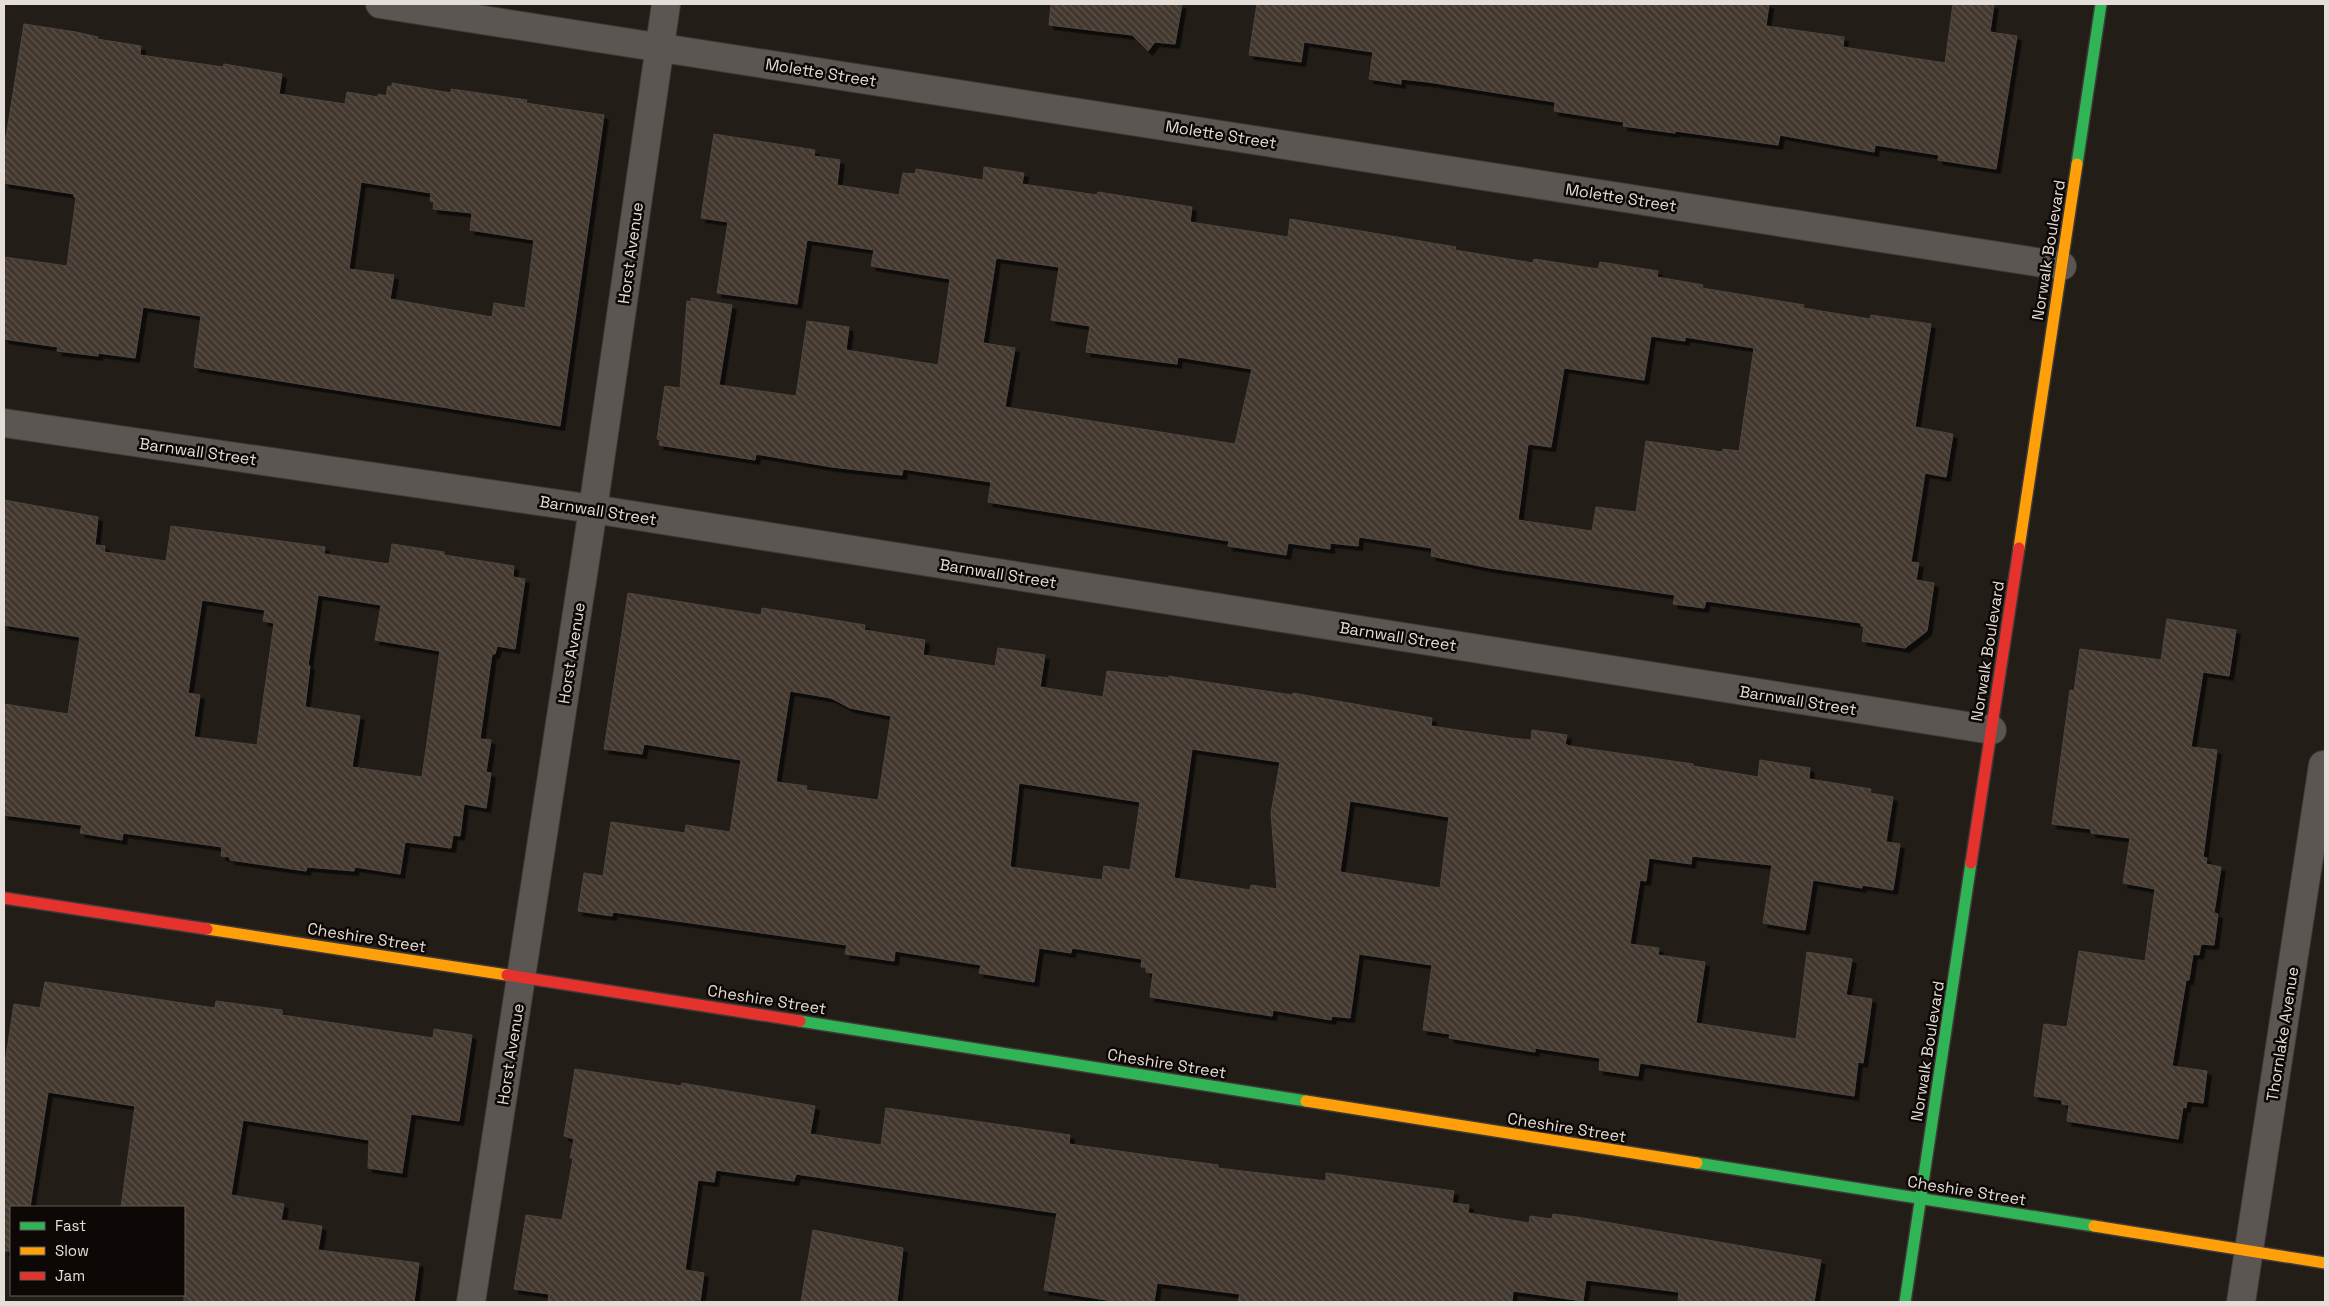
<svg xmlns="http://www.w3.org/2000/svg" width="2329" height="1306" viewBox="0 0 2329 1306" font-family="'Space Grotesk',sans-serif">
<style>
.building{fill:url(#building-back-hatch);stroke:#4c4642;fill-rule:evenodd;filter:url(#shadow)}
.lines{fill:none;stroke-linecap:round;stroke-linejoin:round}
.street-casing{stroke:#3f3a37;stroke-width:30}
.fast-casing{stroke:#3f3a37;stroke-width:14}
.slow-casing{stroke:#3f3a37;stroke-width:14}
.jam-casing{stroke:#3f3a37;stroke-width:14}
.street{stroke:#5b5652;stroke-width:28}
.fast{stroke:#30b455;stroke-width:11}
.slow{stroke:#ff9f0a;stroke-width:11}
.jam{stroke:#e5322d;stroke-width:11}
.labels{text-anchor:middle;stroke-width:5;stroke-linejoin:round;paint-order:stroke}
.street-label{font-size:16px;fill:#e5ddd7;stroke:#0d0805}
</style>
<defs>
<pattern id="building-back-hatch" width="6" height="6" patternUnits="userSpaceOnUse" patternTransform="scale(1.25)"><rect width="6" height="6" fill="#43382e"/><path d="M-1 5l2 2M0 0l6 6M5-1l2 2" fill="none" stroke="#5e544c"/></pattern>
<filter id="shadow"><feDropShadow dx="4.5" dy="4.5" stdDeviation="0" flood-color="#0009"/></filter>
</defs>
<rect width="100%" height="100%" fill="#231d18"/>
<!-- building -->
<path class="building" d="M1051,4H1182L1175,44L1155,42L1148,51L1132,35L1049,25Z
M1257,4H1769L1766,26L1844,37L1843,47L1945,63L1953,4H1994L1990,32L2017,36L1996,169L1938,160L1939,155L1875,145L1874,152L1780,135L1778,145L1675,131V133L1623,126L1624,122L1554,111L1555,102L1428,82L1401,79V84L1369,79L1373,52L1304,42L1301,62L1249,55Z
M24,24L76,32L98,37L97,39L141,46L140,55L223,67L224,64L282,74L279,94L345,104L347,92L378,97V94L386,96L388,86L392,87V83L451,93V89L527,100L526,103L604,115L560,426L194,367L201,316L143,307L135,358L98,353V356L57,351L58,347L4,339V257L67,266L76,197H74V194L4,183V150ZM361,182L431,193L430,201L434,202L433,209L472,213L470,230L534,240L525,308L494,303L492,317L390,299L394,275L349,269Z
M714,134L815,150L814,156L840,160L837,185L899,195L903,173L915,174L916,169L983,180L984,167L1024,173L1022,184L1097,195L1098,192L1192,207L1190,222L1288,237L1290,219L1456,247L1455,250L1533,263L1534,259L1598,269L1600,262L1658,271L1657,277L1703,285L1702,288L1804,305L1803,308L1870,319L1871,315L1931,324L1915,427L1953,434L1946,477L1925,473L1911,562L1919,563L1916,580L1934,583L1927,631L1905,648L1862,641L1864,627L1861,626V623L1706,601L1704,608L1673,604L1675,595L1490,568L1431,556L1432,548L1359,537L1358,546L1330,543V549L1288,543L1286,555L1228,546L1229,541L988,502L991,482L903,469L902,475L832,467L756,454L755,460L659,445L660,440L657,439L665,386L680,388L687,301L691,302V298L732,305L719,385L796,396L807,321L849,327L846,350L938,365L950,279L871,266L874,250L807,240L797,304L717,293L728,222L701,218ZM996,258L1059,267L1051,320L1090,326L1086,352L1177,364L1178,357L1252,369L1235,444L1005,407L1015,348L983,343ZM1651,336L1685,341V337L1754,348L1739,451L1723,449L1722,452L1646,441L1636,512L1596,507L1592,531L1518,520L1528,444L1551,447L1564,368L1644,380Z
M4,500L98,517L95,545L105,546L104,552L166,561L171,526L325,547L324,554L389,564L392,544L444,552V555L514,566L513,577L525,579L515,649L497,646L495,654H492L480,739L491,740L486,772L491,773L486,808L464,804L460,836L453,835L451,848L405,842L400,874L355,867L354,871L307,867L306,871L230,860V857L221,856L222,847L123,833L122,840L80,833L82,825L4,815V704L68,714L80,637L4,625ZM318,595L381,605L375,640L440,651L422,777L352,767L360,716L305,707L310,666L308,665ZM202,600L265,610L263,621L274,623L257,745L194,737L200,695L188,693Z
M628,593L761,615L762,608L865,625L864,630L925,640L923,655L995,666L998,648L1045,655L1040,687L1103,697L1107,671L1169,678V676L1174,677L1292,695L1293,693L1432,718L1431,726L1511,738L1531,740L1532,730L1567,735L1565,744L1569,746L1693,764V766L1758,777L1760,760L1810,768L1809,779L1871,789L1870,793L1893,797L1886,842L1900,844L1893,890L1862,885V888L1813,880L1805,930L1763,923L1772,865L1692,856L1691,864L1649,858L1646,881L1640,880L1630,944L1659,948L1658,955L1705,962L1696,1023L1796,1039L1807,952L1852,959L1846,995L1872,999L1863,1063L1858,1062L1854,1096L1640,1063L1638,1076L1599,1070L1600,1058L1535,1048V1052L1449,1038L1450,1034L1423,1030L1432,965L1359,954L1350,1018L1332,1016L1331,1020L1273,1010L1272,1016L1150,997L1153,973L1146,972V967H1141L1142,959L1072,948L1071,953L1039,948L1034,982L979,973L981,965L895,951L894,961L845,954L847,945L613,912L612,916L578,911L584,873L603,876L611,822L685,833L686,825L730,832L741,760L644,744L642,754L604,749ZM790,691L831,698L850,708L891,716L878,800L806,790L807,786L776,782ZM1192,749L1280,762L1271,813L1277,889L1251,885L1250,890L1174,878ZM1019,783L1140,802L1130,870L1104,866L1102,880L1010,867ZM1350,801L1449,817L1440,888L1340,872Z
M2167,619L2236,630L2229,676L2203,672L2191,747L2217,750L2203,857L2207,858L2206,864L2221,867L2214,913L2218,914L2214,945L2201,944L2199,955L2193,954L2189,980H2186L2172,1066L2207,1071L2203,1103L2187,1101L2186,1108L2183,1107L2178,1139L2067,1121L2069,1105L2062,1104V1100L2034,1096L2044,1024L2067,1027L2079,951L2145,961L2155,889L2123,883L2130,838L2091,833V829L2052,824L2070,690L2074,691L2080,649L2161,660Z
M45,982L215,1008L216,1001L282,1010V1015L433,1038L434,1029L472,1035L459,1121L411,1114L402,1173L368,1168L369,1140L243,1120L231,1195L284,1204L281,1220L322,1226L318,1250L419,1263L414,1302H184V1207H121L135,1106L48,1092L30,1207H11V1251H4V1070L14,1004L40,1008Z
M575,1069L681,1086L682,1083L815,1106L810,1134L881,1145L886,1108L1070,1135L1069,1144L1218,1165V1168L1326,1181V1173L1454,1191L1452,1203L1469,1205L1468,1213L1529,1223L1530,1216L1552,1219L1553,1214L1577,1217L1821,1260L1814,1302H1678L1679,1292L1586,1280L1583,1301L1513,1291L1512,1302H1238L1240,1294L1157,1283L1154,1302H1119L1044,1290L1057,1213L796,1174L794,1181L716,1170L714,1182L698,1180L685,1270L704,1273L700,1302H548L549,1294L514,1289L526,1215L562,1220L573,1158H570L574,1139L564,1136Z
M813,1230L903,1248L897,1302H801Z"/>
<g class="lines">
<!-- street casing -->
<g class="street-casing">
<path id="street" d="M380,4L2062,266
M4,423L593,509L1992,730
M471,1302L593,509L666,4
M2241,1302L2323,765"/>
</g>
<!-- fast casing -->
<g class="fast-casing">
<path id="fast" d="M2077,164L2101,4
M800,1021L1306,1101
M1697,1163L2094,1226
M1905,1302L1971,863"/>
</g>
<!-- slow casing -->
<g class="slow-casing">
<path id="slow" d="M2019,548L2077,164
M207,929L507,975
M1306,1101L1697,1163
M2094,1226L2325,1263"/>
</g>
<!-- jam casing -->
<g class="jam-casing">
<path id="jam" d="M1971,863L2019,548
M4,898L207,929
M507,975L800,1021"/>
</g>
<!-- street -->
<use href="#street" class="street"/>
<!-- fast -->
<use href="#fast" class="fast"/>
<!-- slow -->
<use href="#slow" class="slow"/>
<!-- jam -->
<use href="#jam" class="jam"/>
</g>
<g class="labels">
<!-- street labels -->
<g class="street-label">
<text transform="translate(821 72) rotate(9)" y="6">Molette Street</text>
<text transform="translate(1221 134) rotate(9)" y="6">Molette Street</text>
<text transform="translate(1621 197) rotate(9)" y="6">Molette Street</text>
<text transform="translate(2048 250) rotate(-81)" y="6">Norwalk Boulevard</text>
<text transform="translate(630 253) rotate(-82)" y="6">Horst Avenue</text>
<text transform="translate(198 451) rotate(8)" y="6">Barnwall Street</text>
<text transform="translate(598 510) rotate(9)" y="6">Barnwall Street</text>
<text transform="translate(998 573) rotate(9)" y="6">Barnwall Street</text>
<text transform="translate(1398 636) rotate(9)" y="6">Barnwall Street</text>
<text transform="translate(1987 651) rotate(-81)" y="6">Norwalk Boulevard</text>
<text transform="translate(571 653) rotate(-81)" y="6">Horst Avenue</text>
<text transform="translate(1798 700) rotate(9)" y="6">Barnwall Street</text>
<text transform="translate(367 937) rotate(9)" y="6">Cheshire Street</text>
<text transform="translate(767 999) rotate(9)" y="6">Cheshire Street</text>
<text transform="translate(2282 1034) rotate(-81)" y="6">Thornlake Avenue</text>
<text transform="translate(1927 1051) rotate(-81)" y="6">Norwalk Boulevard</text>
<text transform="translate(510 1054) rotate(-81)" y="6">Horst Avenue</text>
<text transform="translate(1167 1063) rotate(9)" y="6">Cheshire Street</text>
<text transform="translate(1567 1127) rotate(9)" y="6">Cheshire Street</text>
<text transform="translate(1967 1190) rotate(9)" y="6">Cheshire Street</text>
</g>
</g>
<!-- border -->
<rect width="2329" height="1306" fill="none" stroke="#e5ddd7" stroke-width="10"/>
<!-- legend -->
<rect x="10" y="1206" width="175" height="90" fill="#0d0805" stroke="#635d59"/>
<rect x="20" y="1222" width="25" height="8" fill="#30b455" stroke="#635d59"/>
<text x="55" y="1231" font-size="15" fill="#e5ddd7">Fast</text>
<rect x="20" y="1247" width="25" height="8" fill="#ff9f0a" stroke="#635d59"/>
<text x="55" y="1256" font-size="15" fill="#e5ddd7">Slow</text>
<rect x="20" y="1272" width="25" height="8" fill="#e5322d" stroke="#635d59"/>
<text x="55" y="1281" font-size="15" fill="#e5ddd7">Jam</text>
</svg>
